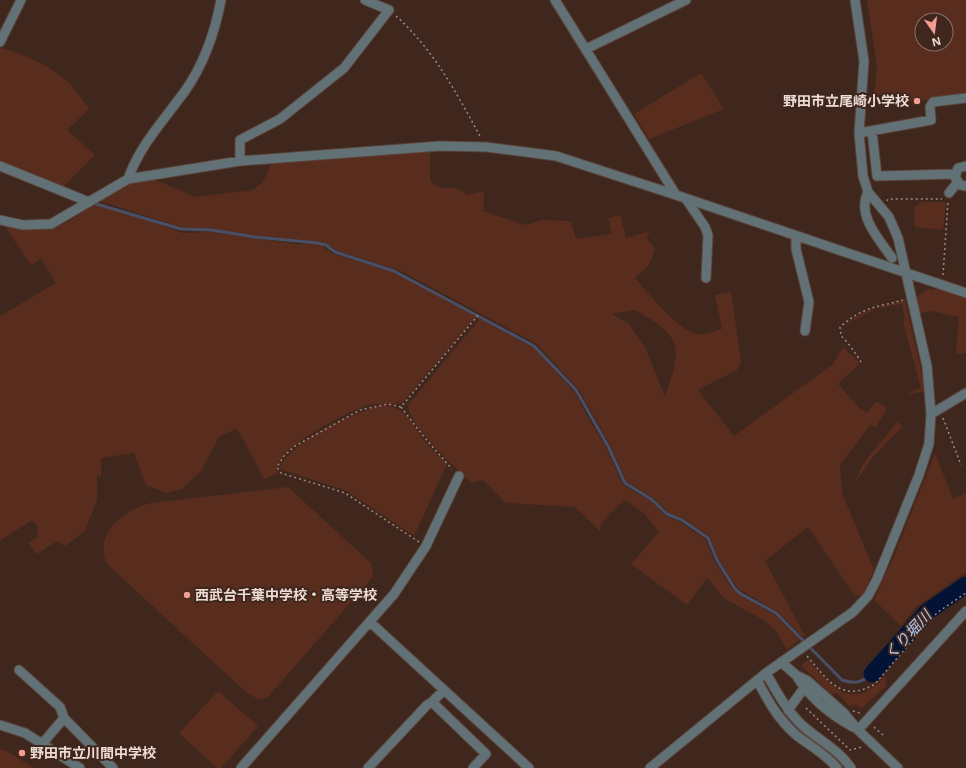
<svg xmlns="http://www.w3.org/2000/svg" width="966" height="768" viewBox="0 0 966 768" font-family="'Open Sans','Noto Sans JP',sans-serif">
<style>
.green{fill:#592d1d;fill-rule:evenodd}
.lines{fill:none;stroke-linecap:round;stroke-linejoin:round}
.stream{stroke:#484f66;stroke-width:3}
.river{stroke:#021336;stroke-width:17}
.minor-casing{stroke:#5b443b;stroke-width:11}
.path{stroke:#9d8881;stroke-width:1.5;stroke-dasharray:2 3;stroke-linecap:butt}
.minor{stroke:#627175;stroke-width:9}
.poi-dot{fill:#f59c92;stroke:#3f271e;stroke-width:1.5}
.labels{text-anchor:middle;stroke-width:4;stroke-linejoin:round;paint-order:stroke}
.poi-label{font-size:14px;font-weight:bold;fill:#eddcd6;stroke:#3f271e;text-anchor:start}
.water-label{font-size:15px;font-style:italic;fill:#b5cdf5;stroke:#3f271e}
</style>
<rect width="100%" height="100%" fill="#3f271e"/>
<!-- green -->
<path class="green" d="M867,0H966V95L880,105L874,99L877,66ZM922,20H946V44H922Z
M0,48C23,53 56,68 72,86C78,93 83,101 89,109L67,130L95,155L61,189L0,164Z
M701,73L724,109L649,139L634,114Z
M430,149V181L440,188H456L468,195L484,191L483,211L525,225L542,220L571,221L576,239L612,234L608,218L620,215L626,238L651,231L646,237L655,249L649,265L635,278C647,292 680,332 697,334C704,335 715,331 722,329L715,295L731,292L741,362L737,370L698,390L734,436L833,364L843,347L860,363L838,384L859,408L867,413L876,401L887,408L876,427L870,425L840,465L842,493L874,570L863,594L855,596L808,527L765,561L805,636L803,637L778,612L737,588L717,556L710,537L683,518L669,513L652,497L627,482L608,441L579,390L537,344L401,271L338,251L331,246L320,242L240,234L214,229L184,228L103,202L96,201L126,183L151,178L195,197L253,190L263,182L272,162ZM635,310C684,337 682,348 665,397L645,347L628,323L612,314Z
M922,202H946L943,230L915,227L914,207Z
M92,204L137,216L183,233L209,232L297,244H320L333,254L388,270L402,276L534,348L575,393L590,421L605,445L623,485L650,500L666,516L680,522L706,540L715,562L733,590L739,595L775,615L800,639L787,650L776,631L765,621L724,598L707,578L687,605L631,564L659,532L644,513L624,500L601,523L600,531L575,507L506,503L483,480L472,483C457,469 407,425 408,405L479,320L475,318L402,403C390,406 378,402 365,406C348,412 269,451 278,473L264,479L242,437L236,429L219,437L201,471L182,489L166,493L146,485L134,453L101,458V476L97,475V500L85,531L65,546L57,541L37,554L28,543L37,537L38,527L32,520L0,541V316L56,283L41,259L31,265L4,225C46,232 58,232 92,204Z
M937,288L966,297V353L956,354L959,317L931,311L920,313L915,298L927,289L934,290Z
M905,300L926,391L909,394L911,391L921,388L903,322L905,319L902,304L877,308L845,325C863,308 882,307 905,300Z
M385,405C409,409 410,423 423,439C430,448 439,456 447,464L414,536L347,491L280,469C288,442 358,410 385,405Z
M897,422L903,426L873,457L856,481C859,463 886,438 897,422Z
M935,453L953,499L966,493V572L916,607L901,626L874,600L895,554Z
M288,487L372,564L373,577L267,698L259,699L248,694L107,564C93,532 125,510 151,503Z
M808,660C834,689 853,713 886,675V686L861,709L857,705L849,706L836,692L832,695L801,665Z
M218,691L258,726L221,768H217L179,733Z
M0,749L8,752L34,768H0Z"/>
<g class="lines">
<!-- stream -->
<path class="stream" d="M93,203L181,229L211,230L255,237L318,243L326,245L335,252L394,271L534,346L576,390L608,446L625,483L651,499L667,514L682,520L708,538L717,560L735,589L741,594L776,613L842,680C854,684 861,683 872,674
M780,712L799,730L831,755
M835,759L842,768"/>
<!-- river -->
<path class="river" d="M872,674L927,612L966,585"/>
<!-- minor casing -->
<g class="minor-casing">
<path id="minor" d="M555,0L676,195L966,293
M0,42L21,0
M586,49L686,0
M872,131L877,176L955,174
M859,133L931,120L930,107L933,102L966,98
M240,161V140L280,119L344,68L389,10L365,0
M0,166L89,202
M966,166L958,168L955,177L960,185L966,186
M128,179C140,145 164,120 185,91C204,64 215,32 221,0
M868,192C856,216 880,240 892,258
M949,193L957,183
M686,199L705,227L708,235L706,278
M0,220L23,225L51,224L128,179L240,161L440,146L486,147L556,156L676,195
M796,236V249L809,302L805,331
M931,414L966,393
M370,622L529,768
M781,662L796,675L808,681L844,713L858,730L898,768
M19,670L60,707L64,718L113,768
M766,673C777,692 786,710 803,726C819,740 839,750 851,768
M796,675C809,697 831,715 853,727
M757,680C768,701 778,719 796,735C810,746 826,754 837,768
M432,702L486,754L473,768
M788,710L807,684
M0,725L25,733L80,768
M858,730L966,611
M42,744L64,718
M241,768L394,594L426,546L459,476
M368,768L427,705L432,702L444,690
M650,768L766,673L853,612L868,596L877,579L919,475L929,444L931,414L927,366L898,238L889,217L868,192L863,176L859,133L864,61L855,0"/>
</g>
<!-- path -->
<path class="path" d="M396,16C434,50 457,94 481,138
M887,201L888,199H942
M943,275L948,201
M861,362C857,355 847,341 841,336L840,327C864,306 875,308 903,300
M401,407L424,437L452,469
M943,418L961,465
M419,542L345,493L281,473L277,467L284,456L295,446L360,410L388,404L401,407L479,314
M807,656C827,679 841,704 875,684L928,622L938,612L966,593
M806,708L850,750L862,747
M853,711L860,713
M874,727L884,736"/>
<!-- minor -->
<use href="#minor" class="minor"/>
</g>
<!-- markers -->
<g class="poi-dot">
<circle cx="917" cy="101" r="4"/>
<circle cx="187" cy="595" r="4"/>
<circle cx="22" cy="753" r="4"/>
</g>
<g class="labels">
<!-- poi labels -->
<g class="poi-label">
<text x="909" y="106" text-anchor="end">野田市立尾崎小学校</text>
<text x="195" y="600">西武台千葉中学校・高等学校</text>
<text x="30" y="758">野田市立川間中学校</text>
</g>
<!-- water labels -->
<g class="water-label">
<text transform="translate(908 635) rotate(-47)" y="5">くり堀川</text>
</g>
</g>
<!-- north arrow -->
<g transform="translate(934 32) rotate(166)"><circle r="19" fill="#3f271e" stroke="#856f68"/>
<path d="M0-3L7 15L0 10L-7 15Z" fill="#f59c92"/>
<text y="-6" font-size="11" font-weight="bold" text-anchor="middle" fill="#eddcd6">N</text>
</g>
</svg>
